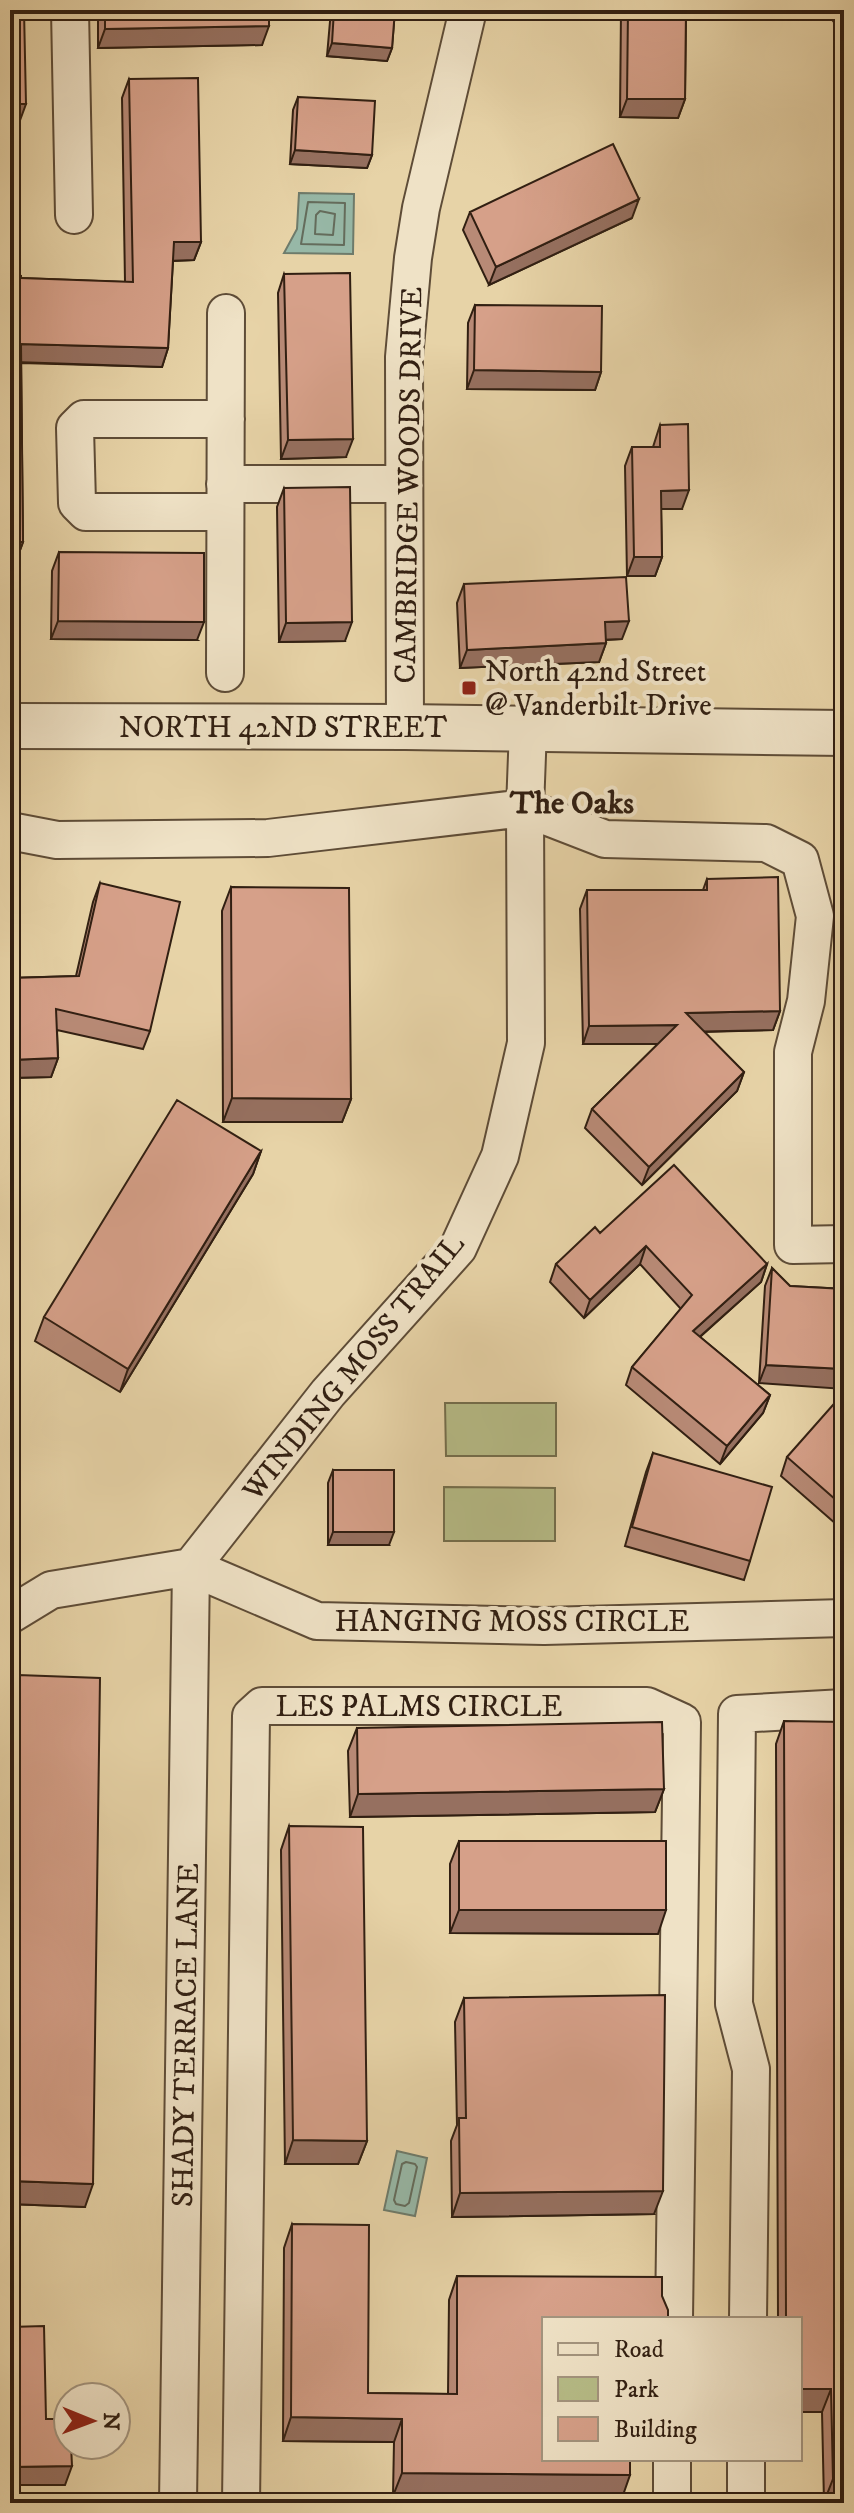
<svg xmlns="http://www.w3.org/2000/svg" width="854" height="2513" viewBox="0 0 854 2513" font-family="'IM FELL DW Pica',serif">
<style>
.green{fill:#b6bc87;stroke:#746e4c;stroke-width:2}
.water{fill:#97b8a7;stroke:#6e7b6b;stroke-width:2}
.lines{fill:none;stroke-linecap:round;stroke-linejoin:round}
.shore{stroke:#646c5c;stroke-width:2}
.minor-casing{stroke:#5e4c37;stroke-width:40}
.tertiary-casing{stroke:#5e4c37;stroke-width:48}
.minor{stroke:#efe2c6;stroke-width:36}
.tertiary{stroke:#efe2c6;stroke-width:44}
.wall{fill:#b88a76;stroke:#311f12;stroke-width:2}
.shaded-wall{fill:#967060;stroke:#311f12;stroke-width:2}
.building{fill:#d6a089;stroke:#311f12;stroke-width:2}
.poi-dot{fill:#8f2418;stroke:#efe2c6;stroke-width:3}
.labels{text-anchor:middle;stroke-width:8;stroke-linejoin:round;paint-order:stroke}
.street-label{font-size:30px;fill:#311f12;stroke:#efe2c6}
.poi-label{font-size:30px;fill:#311f12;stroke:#efe2c6;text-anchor:start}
.neighbourhood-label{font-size:32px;font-weight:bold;fill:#311f12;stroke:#efe2c6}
</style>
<rect width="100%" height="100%" fill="#e7d3a7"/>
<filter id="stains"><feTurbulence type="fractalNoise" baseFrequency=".0025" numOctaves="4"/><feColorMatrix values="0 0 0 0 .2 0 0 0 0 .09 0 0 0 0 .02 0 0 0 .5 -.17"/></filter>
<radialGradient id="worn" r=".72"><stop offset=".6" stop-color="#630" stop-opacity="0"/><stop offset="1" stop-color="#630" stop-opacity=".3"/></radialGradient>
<!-- green -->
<path class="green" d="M445,1403H556V1456H446Z
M444,1487L555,1488V1541H444Z"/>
<!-- water -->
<path class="water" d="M299,193L354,194L353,254L284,253L297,229Z
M397,2151L427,2158L415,2216L384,2210Z"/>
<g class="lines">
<!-- shore -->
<path class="shore" d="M308,202L345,203L344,245L301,244Z
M320,211L335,214L333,235L315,234L316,215Z
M406,2162L415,2164L417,2167L409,2203L405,2206L396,2204L394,2200L402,2164Z"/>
<!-- minor casing -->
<g class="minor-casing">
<path id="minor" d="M70,10L74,215
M225,484H404
M225,512H86L77,503L75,428L84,419H226
M225,673L226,313
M405,727L404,357L413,258L421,208L468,10
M10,831L57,840L268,838L525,808L605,839L766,843L800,860L815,916L806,1001L793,1052V1245L844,1244
M10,1615L51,1590L191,1567L328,1393L458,1248L500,1156L526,1043L525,808L528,729
M748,2319L751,2069L734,2004L737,1714L844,1708
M178,2503L191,1567L317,1621L544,1626L844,1618
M241,2503L251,1716L262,1706H647L682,1722L674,2319
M672,2503V2459
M746,2503V2459"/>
</g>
<!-- tertiary casing -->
<g class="tertiary-casing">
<path id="tertiary" d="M10,726L405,727L844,733"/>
</g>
<!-- minor -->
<use href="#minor" class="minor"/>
<!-- tertiary -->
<use href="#tertiary" class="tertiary"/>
</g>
<!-- wall -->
<path class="wall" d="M98,10H269L262,45L98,48Z
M331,10H395L392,48L387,61L327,56Z
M621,10H686L685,99L678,118L620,117Z
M825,10H844V36Z
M129,79L201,242L194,260L173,261L168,348L162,367L21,363L23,542L16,561L21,278L125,282L122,98Z
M298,97L372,155L367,168L290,164L293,110Z
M470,212L632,218L489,285L463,230Z
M284,274L346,457L281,459L278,293Z
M475,305L601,372L595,390L467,389L468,323Z
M660,425L682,509H661L662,557L655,576H627L625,466L632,447H653Z
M284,488L345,641L279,642L277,507Z
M59,552L197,640L51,639L52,571Z
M464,584L622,639L606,640V643L599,662L460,668L457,603Z
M844,869V994L842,876Z
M707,879L780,1011L773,1030L704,1032L744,1072L737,1091L642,1185L585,1128L592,1109L658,1044H583L580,909L587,890H703Z
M100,883L150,1031L143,1049L57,1030L58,1058L51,1077L10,1078V978L76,976L93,902Z
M231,887L351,1099L342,1122H223L222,911Z
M261,1151L253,1174L120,1392L35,1341L44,1317Z
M600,1233L767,1264L761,1282L700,1337L770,1395L763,1413L720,1464L626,1385L632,1367L681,1309L640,1264L584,1318L550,1282L556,1264Z
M772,1268L790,1286L844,1289L759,1383L765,1286Z
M844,1401V1531L781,1476L787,1457Z
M653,1453L750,1561L744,1580L625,1546L646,1472Z
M333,1470L389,1545H328V1483Z
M18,1675L85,2207L10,2204V1697Z
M784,1721L844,2502H824L822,2412L800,2319H778L776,1744Z
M357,1728L664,1789L655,1812L350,1817L348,1751Z
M289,1826L367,2141L358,2164H285L281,1850Z
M459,1841L658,1934L450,1933V1864Z
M464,1998L654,2214L452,2217L451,2141L457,2125L455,2022Z
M292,2224L368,2393L448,2394L449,2300L457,2276L662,2296L544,2319L622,2498L393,2496L394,2442L283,2441L284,2248Z"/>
<!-- shaded-wall -->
<path class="shaded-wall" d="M269,26L262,45L98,48L105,29Z
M332,43L392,48L387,61L327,56Z
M627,99H685L678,118L620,117Z
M10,104H26L19,123H10Z
M295,150L372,155L367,168L290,164Z
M639,199L632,218L489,285L496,267Z
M174,242H201L194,260L167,261Z
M21,344L168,348L162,367L15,362Z
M474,370L601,372L595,390L467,389Z
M353,439L346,457L281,459L288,440Z
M689,490L682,509H654L661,491Z
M10,542H23L16,561H10Z
M634,557H662L655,576H627Z
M58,621L204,622L197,640L51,639Z
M629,621L622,639L598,640L605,622Z
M352,622L345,641L279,642L286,623Z
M606,643L599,662L460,668L467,650Z
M780,1011L773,1030L679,1032L686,1013Z
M677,1025L670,1044H583L589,1026Z
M58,1058L51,1077L10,1078V1060Z
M744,1072L737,1091L642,1185L649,1167Z
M232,1098L351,1099L342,1122H223Z
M261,1151L253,1174L120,1392L128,1369Z
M646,1246L640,1264L584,1318L590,1300Z
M767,1264L761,1282L686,1349L693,1331Z
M766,1365L844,1369V1389L759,1383Z
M770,1395L763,1413L720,1464L727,1446Z
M333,1532H394L389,1545H328Z
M664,1789L655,1812L350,1817L358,1794Z
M459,1910H666L658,1934L450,1933Z
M293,2140L367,2141L358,2164H285Z
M11,2181L93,2184L85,2207L10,2204V2184Z
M663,2191L654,2214L452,2217L460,2193Z
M800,2389H831L822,2412H800Z
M291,2417L402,2419L394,2442L283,2441Z
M72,2466L65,2485H10V2467Z
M402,2473L630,2475L622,2498L393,2496Z
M833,2479H844V2502H824Z"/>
<!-- building -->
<path class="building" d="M10,10H24L26,104H10Z
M105,10H269V26L105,29Z
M334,10H395L392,48L332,43Z
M628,10H686L685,99H627Z
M198,78L201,242H174L168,348L21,344L23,542H10V275L21,276V278L133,282L129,79Z
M298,97L375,101L372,155L295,150Z
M613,144L639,199L496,267L470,212Z
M350,273L353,439L288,440L284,274Z
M475,305L602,306L601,372L474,370Z
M688,424L689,490L661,491L662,557H634L632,447H660V425Z
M350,487L352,622L286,623L284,488Z
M59,552L204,553V622L58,621Z
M626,577L629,621L605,622L606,643L467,650L464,584Z
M778,877L780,1011L686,1013L744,1072L649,1167L592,1109L677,1025L589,1026L587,890H707V879Z
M100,883L180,902L150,1031L56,1009L58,1058L10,1060V978L79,976Z
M231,887L349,888L351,1099L232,1098Z
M177,1100L261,1151L128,1369L44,1317Z
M674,1165L767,1264L693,1331L770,1395L727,1446L632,1367L692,1295L646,1246L590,1300L556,1264L595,1227L600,1233Z
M772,1268L790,1286L844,1289V1369L766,1365Z
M840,1397L844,1401V1507L787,1457Z
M653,1453L772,1487L750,1561L632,1527Z
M333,1470H394V1532H333Z
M18,1675L100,1678L93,2184L11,2181Z
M784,1721L844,1722V2479H833L831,2389H800V2319H786Z
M662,1722L664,1789L358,1794L357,1728Z
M289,1826L363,1827L367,2141L293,2140Z
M459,1841H666V1910H459Z
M665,1995L663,2191L460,2193L459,2118H466L464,1998Z
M292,2224L369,2225L368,2393L457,2394V2276L662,2277V2296L668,2310V2319H544V2459H630V2475L402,2473V2419L291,2417Z
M44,2326L46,2419H68V2445H71L72,2466L10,2467V2327Z"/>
<!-- markers -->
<rect class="poi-dot" x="461" y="680" width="16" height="16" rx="4"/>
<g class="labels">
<!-- street labels -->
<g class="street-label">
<text transform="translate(408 485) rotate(-89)" y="10">CAMBRIDGE WOODS DRIVE</text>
<text x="283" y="737">NORTH 42ND STREET</text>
<text transform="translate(353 1367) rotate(-51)" y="10">WINDING MOSS TRAIL</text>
<text x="512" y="1631">HANGING MOSS CIRCLE</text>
<text x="419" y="1716">LES PALMS CIRCLE</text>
<text transform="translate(185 2035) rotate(-89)" y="10">SHADY TERRACE LANE</text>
</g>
<!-- poi labels -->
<g class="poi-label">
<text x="485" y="681">North 42nd Street<tspan x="485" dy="34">@ Vanderbilt Drive</tspan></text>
</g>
<!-- neighbourhood labels -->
<g class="neighbourhood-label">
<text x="572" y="813">The Oaks</text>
</g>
</g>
<!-- margin -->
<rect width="854" height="2513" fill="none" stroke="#e7d3a7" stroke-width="40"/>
<rect x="12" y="12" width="830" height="2489" fill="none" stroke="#311f12" stroke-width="4"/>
<rect x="20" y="20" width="814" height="2473" fill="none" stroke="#311f12" stroke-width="2"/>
<!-- legend -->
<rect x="542" y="2317" width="260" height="144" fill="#efe2c6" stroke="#a3947e" stroke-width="2"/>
<rect x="558" y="2343" width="40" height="12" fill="#efe2c6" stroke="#a3947e" stroke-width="2"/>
<text x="614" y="2357" font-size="24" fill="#311f12">Road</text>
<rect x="558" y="2377" width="40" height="24" fill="#b6bc87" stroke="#a3947e" stroke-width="2"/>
<text x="614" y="2397" font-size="24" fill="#311f12">Park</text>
<rect x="558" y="2417" width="40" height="24" fill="#d6a089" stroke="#a3947e" stroke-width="2"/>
<text x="614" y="2437" font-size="24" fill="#311f12">Building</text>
<!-- north arrow -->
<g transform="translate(92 2421) rotate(91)"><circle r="38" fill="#efe2c6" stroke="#a3947e" stroke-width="2"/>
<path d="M0-6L14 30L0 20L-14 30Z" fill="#8f2418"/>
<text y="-12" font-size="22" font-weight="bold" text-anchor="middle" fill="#311f12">N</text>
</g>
<rect width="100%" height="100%" filter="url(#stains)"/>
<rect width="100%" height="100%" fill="url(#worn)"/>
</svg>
